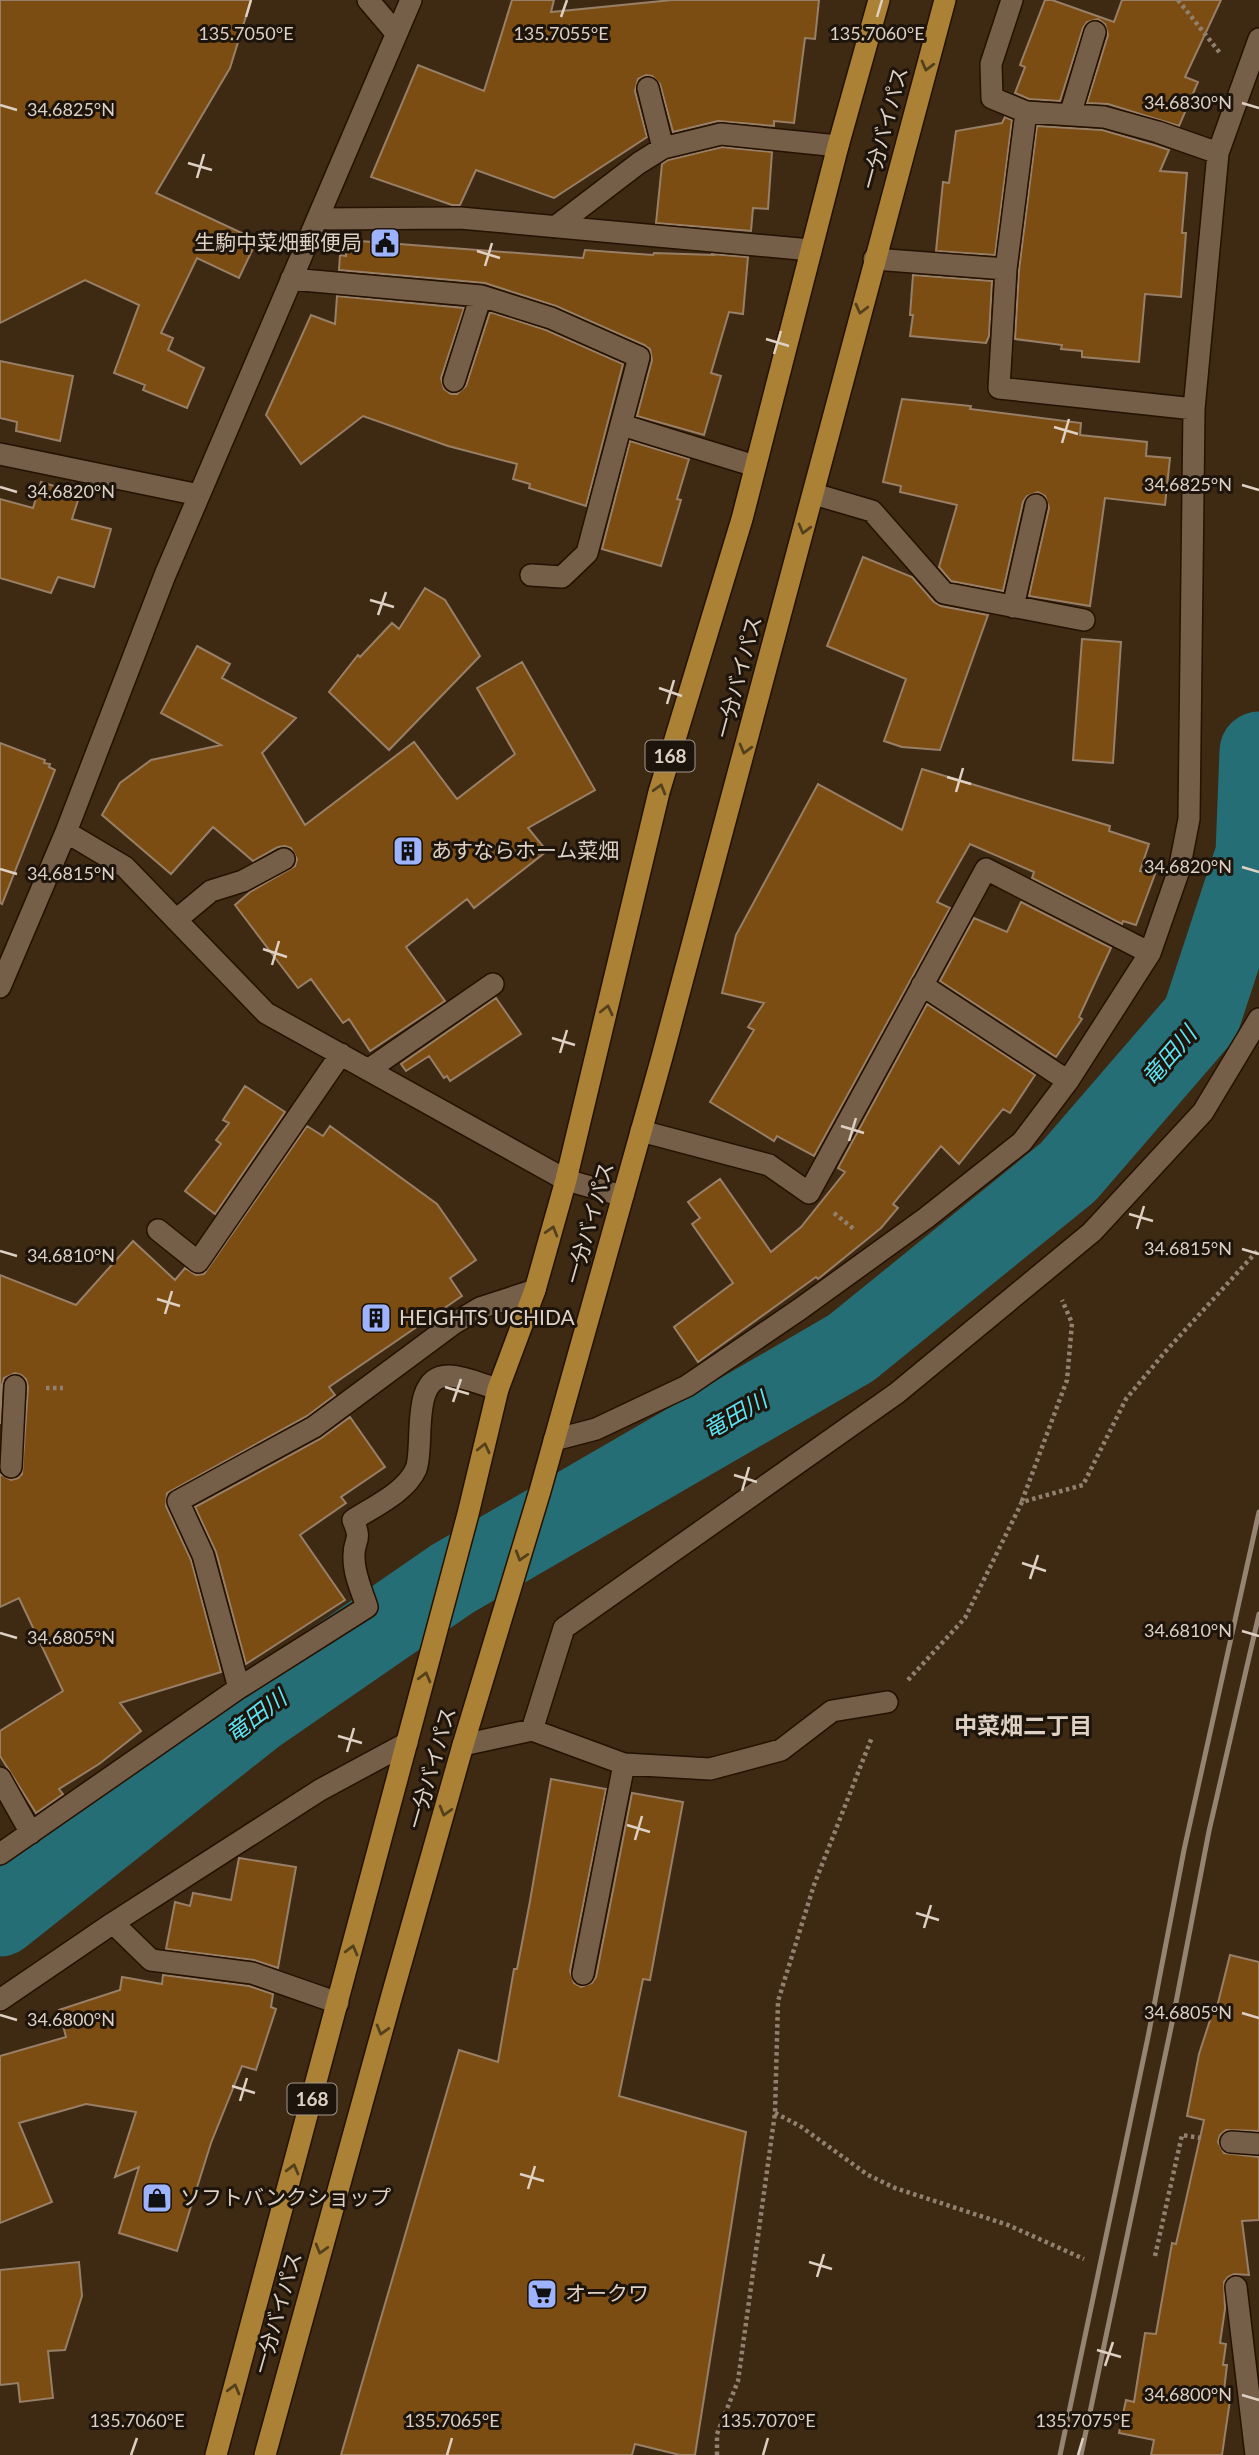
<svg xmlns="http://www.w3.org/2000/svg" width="1259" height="2455" viewBox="0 0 1259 2455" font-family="Lato,'Noto Sans JP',sans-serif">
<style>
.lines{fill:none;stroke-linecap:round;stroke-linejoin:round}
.river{stroke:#256e76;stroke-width:79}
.building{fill:#7c4d12;stroke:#987f67;stroke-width:2}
.minor-casing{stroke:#241100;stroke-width:24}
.highway-casing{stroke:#241100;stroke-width:24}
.path{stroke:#928170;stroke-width:4.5;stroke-dasharray:3.5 3.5;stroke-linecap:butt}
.minor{stroke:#765f48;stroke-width:21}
.highway{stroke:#aa8135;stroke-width:21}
.rail{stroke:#968473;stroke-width:5}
.oneway{stroke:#55401c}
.ticks{fill:none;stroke:#ded0c3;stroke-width:2.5}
.labels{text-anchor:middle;stroke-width:6;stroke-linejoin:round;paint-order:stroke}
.shield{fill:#1d140b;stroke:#a4988c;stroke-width:2}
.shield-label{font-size:19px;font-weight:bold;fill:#ded0c3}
.street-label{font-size:21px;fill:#ded0c3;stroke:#1d140b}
.poi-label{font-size:21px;fill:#ded0c3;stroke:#1d140b;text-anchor:start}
.water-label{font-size:23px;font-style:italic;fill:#5ce4f4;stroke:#1d140b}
.neighbourhood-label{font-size:23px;font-weight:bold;fill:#ded0c3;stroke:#1d140b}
.ticks-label{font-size:18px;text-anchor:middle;fill:#ded0c3;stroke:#1d140b;stroke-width:6;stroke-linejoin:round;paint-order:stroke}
</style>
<rect width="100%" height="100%" fill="#3e2913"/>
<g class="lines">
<!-- river -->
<path class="river" d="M0,1917L255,1715L452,1579L851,1348L1068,1172L1201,1018L1255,854L1259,751"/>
</g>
<!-- building -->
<path class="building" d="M0,0H251L230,68L156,193L257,240L239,278L197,258L161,333L173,338L168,350L204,368L187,408L143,390L145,385L114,373L139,305L85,280L0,323Z
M512,0H554L551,12L672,0H819L815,39L805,38L794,123L774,121V126L718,121L673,132L660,84L652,76L646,75L638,79L635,91L647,137L554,198L476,170L460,205H452L371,177L418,65L484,91Z
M1045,0H1052L1114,22L1122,0H1221L1185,77L1198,82L1179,126L1108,104L1087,103L1108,35L1105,24L1098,19L1087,22L1083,28L1060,101L1029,99L1015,93L1025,67L1020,65Z
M1005,117L1012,120L995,255L936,251L943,182L949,183L956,131L1002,123Z
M1037,126L1102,130L1154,145L1169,150L1160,171L1187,173L1182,233H1186L1181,297L1145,294L1139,362L1082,357V351L1061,349L1062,345L1015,339L1019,270Z
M722,147L772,152L768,209L753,208L751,231L656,223L662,164L668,160Z
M347,240L583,258L585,250L653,255L654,253L715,255L711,254L748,257L743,314L729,312L711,373L721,376L704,435L637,416L652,360L650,349L644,345L556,306L485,283L339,270L340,255L346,256Z
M913,275L992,281L989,336L986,343L910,336L913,315H910Z
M337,296L464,308L441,378L444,389L451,394H457L466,386L490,312L546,330L623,364L586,506L529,488L530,484L513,479L517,464L448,446L363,416L301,464L266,415L311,315L335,324Z
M0,361L73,376L60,441L16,431L17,422L0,418Z
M902,399L971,406L970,409L1081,423L1080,435L1147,442L1146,456L1170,458L1165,505L1105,498L1090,606L1029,596L1049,508L1045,496L1038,492L1027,496L1023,502L1003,591L951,581L939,567L957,505L900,492L901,486L883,482Z
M630,441L689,459L677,499L681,500L661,566L602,549Z
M41,482L80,494L72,519L111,529L94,587L58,577L51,593L0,578V499L33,508Z
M863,557L912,577L934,602L941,606L988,615L940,750L902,747L884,741L906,679L827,646Z
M425,588L445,600L480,656L389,750L329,692L358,655L360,657L392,623L399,629Z
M1082,639L1121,642L1113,763L1073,760Z
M197,646L230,664L222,678L296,718L262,753L305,825L414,742L457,799L515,754L477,688L522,662L595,790L528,828L547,851L474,908L467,899L406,947L445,1001L370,1051L349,1019L343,1023L311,979L298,988L235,905L250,892L295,866L297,859L291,848L285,846L278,847L253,861L213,827L171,874L102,815L120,783L151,760L221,745L161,713Z
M0,743L45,760L44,763L50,764L49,767L55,770L2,904L0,903Z
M922,769L1110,826L1109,831L1149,844L1140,871L1155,874L1136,925L1123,921L1122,924L1032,878L1034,872L970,844L937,902L950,908L814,1156L777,1136L774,1141L710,1102L754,1030L748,1027L764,1003L722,993L736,935L818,784L902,830Z
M1021,902L1111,948L1079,1017L1082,1019L1056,1057L940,981L974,918L1007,932Z
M496,998L521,1034L450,1081L447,1076L444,1078L429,1056L406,1071L401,1064Z
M927,1004L1035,1075L1010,1113L1003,1109L959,1164L941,1146L893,1204L898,1208L881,1228L818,1279L816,1277L698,1362L674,1327L733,1283L692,1224L700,1218L688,1202L720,1179L771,1252L801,1227L845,1172L838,1168Z
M245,1086L285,1112L215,1214L185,1191L221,1144L216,1140L229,1123L223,1120Z
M307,1126L323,1136L330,1126L437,1204L476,1260L450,1278L462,1296L329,1387L335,1395L307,1416L167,1493L166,1506L191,1560L221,1672L120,1703L141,1731L99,1764L59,1789L63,1794L36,1813L0,1756V1731L63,1691L19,1598L0,1607V1474L11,1480L18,1478L22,1474L28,1387L26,1379L21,1375L15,1373L4,1378L2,1385L0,1424V1275L76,1305L133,1241L175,1280L185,1268L196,1275L204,1274Z
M350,1417L385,1467L341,1497L346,1503L300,1535L345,1600L246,1664L216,1552L195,1507L320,1439Z
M551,1779L606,1789L570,1971L574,1983L581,1987L592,1983L596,1977L632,1793L683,1802L650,1980L643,1979L619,2096L746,2132L695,2455H680L635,2444L632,2455H341L459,2050L498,2062L514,1969H517L530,1901Z
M239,1858L296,1867L278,1968L254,1960L166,1949L175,1902L190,1906L193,1893L231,1900Z
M1230,1955L1259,1962V2131L1226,2130L1220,2135L1218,2142L1224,2153L1259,2157V2220L1242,2221L1249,2275L1234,2274L1228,2277L1224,2282L1225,2309L1220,2343L1226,2344L1223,2365H1227L1223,2399L1230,2400L1222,2455H1151L1154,2440L1119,2433L1126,2400L1134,2402L1145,2333L1156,2334L1172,2243L1176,2244L1204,2120L1187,2116L1199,2054L1213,2011H1216Z
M163,1975L249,1986L273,1994L271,2007L276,2009L256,2070L242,2066L211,2143L177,2251L119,2233L139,2167L115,2177L136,2112L86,2104L19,2123L52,2202L0,2223V2056L66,2037L59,2010L120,1990L122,1977L162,1984Z
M79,2262L82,2296L65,2350L48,2351L53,2398L20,2402L18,2383L0,2385V2270Z"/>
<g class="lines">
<!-- minor casing -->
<g class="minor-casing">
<path id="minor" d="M368,0L396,33
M1012,0L991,64L992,98L1026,112L1104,117L1158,132L1218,153
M648,88L663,148
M1026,112L1006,269L999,388L1194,409
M1070,115L1095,32
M318,219L460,218L811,250
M555,227L639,163L663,148L721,134L838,146
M874,259L1006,269
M291,279L481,296L551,318L639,357L587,553L562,577L531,575
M454,381L481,296
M622,425L755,466
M0,454L199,495
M814,494L872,511L944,593L1084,620
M1013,607L1036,505
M66,832L125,867L266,1013L566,1180L623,1196
M176,920L211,891L243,881L284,859
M922,985L1068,1081
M0,987L66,832L165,575L411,0
M368,1070L493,984
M641,1131L769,1165L809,1193L986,869L1150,953
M158,1230L198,1262L341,1054
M554,1440L596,1429L687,1386L800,1309L926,1218L1022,1142L1068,1081L1150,953L1179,870L1189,819L1194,409L1218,153L1259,39
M11,1467L15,1386
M239,1688L203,1555L178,1501L314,1427L453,1324L480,1308L535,1290
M532,1730L624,1764L710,1769L781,1750L832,1711L887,1702
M463,1745L532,1730L564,1628L897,1393L1092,1232L1203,1112L1259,1019
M0,1778L31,1833
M0,1854L239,1688L367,1607C362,1591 354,1575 354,1558C353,1538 363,1543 353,1520C373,1507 406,1492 416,1469C425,1446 409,1374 450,1376C466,1377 483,1385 498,1389
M113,1923L151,1960L252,1973L338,2003
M583,1974L624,1764
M0,2000L113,1923L320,1790L407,1743
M1231,2142L1259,2144
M1236,2287L1256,2455"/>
</g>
<!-- highway casing -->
<g class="highway-casing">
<path id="highway" d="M216,2455L468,1514L498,1389L535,1290L566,1180L659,792L742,519L838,146L879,0
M265,2455L392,1995L463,1745L540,1491L662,1057L945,0"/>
</g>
<!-- path -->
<path class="path" d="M1178,0L1220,53
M834,1213L855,1230
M46,1388H63
M1022,1501L1067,1380L1072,1323L1062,1300
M908,1680L965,1618L1022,1502L1083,1485L1126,1399L1165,1352L1259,1249
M775,2113L800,2126L868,2175L895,2188L1008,2225L1084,2259
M1155,2256L1182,2135L1201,2138
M717,2455V2434L738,2381L775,2113L778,2001L814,1885L872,1737"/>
<!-- minor -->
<use href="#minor" class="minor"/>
<!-- highway -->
<use href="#highway" class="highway"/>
<!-- rail -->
<path class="rail" d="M1060,2455L1148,2037L1184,1850L1259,1512
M1081,2455L1173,2018L1209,1831L1259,1614"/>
</g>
<!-- one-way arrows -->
<defs><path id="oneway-chevron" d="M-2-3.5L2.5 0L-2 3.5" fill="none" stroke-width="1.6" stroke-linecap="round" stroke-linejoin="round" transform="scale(1.75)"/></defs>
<g class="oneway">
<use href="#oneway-chevron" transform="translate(927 66) rotate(105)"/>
<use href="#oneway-chevron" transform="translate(861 309) rotate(104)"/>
<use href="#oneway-chevron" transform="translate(804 529) rotate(105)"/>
<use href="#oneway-chevron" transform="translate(745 749) rotate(105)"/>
<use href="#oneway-chevron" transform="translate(660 789) rotate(-74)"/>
<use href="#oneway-chevron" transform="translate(607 1010) rotate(-77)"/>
<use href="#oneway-chevron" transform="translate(552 1231) rotate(-74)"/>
<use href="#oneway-chevron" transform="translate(484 1448) rotate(-77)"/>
<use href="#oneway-chevron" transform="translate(521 1556) rotate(107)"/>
<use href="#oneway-chevron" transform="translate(425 1677) rotate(-75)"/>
<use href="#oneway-chevron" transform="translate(445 1811) rotate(106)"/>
<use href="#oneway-chevron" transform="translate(352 1950) rotate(-75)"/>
<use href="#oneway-chevron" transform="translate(382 2030) rotate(106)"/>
<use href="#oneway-chevron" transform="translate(293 2169) rotate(-75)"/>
<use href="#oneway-chevron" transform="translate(321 2249) rotate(106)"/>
<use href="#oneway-chevron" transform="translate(234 2389) rotate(-75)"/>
</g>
<!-- ticks -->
<path class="ticks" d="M246,17L251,0M561,17L567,0M877,17L882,0M1242,103L1259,108M0,105L17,110M188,163L212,170M197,178L204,154M477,251L500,258M485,266L492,243M766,339L789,346M774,354L781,331M1054,427L1078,434M1062,443L1069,419M1242,485L1259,490M0,487L17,492M370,600L394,607M378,615L386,592M659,688L682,696M667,704L674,680M947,777L971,784M956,792L963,768M1242,867L1259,872M0,869L17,874M263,949L287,957M272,965L279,941M552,1038L575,1045M560,1053L567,1030M841,1126L864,1133M849,1141L856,1118M1129,1214L1153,1221M1137,1229L1144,1206M1242,1249L1259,1254M0,1251L17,1256M157,1299L180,1306M165,1314L172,1291M445,1387L469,1394M453,1402L461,1379M734,1475L757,1482M742,1491L749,1467M1022,1563L1046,1571M1030,1579L1038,1555M1242,1631L1259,1636M0,1633L17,1638M338,1736L362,1743M347,1752L354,1728M627,1825L650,1832M635,1840L642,1816M916,1913L939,1920M924,1928L931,1905M1242,2013L1259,2018M0,2015L17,2020M232,2086L255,2093M240,2101L247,2078M520,2174L544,2181M528,2189L535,2166M809,2262L832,2269M817,2277L824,2254M1097,2350L1121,2357M1105,2366L1113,2342M1242,2395L1259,2400M131,2455L137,2438M447,2455L452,2438M763,2455L768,2438M1078,2455L1083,2438"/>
<!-- icons -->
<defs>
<g id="civic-square" transform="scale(1.575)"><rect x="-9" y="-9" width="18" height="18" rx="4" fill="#9eb3fd" stroke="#1d140b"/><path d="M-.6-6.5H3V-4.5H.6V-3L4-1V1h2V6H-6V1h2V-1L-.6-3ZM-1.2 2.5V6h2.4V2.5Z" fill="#111"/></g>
<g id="building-square" transform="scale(1.575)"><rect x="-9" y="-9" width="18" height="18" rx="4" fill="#9eb3fd" stroke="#1d140b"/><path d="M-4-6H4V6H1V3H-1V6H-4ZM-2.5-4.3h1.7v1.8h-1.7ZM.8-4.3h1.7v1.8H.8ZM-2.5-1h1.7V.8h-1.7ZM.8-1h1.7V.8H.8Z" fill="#111"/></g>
<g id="shop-square" transform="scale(1.575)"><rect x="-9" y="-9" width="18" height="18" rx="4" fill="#9eb3fd" stroke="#1d140b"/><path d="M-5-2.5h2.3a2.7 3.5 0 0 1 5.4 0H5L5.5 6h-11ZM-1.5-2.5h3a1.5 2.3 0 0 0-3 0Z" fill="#111"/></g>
<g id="supermarket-square" transform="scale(1.575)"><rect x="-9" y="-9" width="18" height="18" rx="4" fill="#9eb3fd" stroke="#1d140b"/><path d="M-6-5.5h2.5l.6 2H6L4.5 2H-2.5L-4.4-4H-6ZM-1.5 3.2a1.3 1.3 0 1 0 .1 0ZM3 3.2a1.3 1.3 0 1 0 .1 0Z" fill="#111"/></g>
</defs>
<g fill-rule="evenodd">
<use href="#civic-square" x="385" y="243"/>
<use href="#building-square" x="408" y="851"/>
<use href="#building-square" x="376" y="1318"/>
<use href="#shop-square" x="157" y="2198"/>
<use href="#supermarket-square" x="542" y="2294"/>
</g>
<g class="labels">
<!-- shield labels -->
<g class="shield">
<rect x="645.5" y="740.5" width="49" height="31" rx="5"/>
<rect x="287.5" y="2083.5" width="49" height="31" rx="5"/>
</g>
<g class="shield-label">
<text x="670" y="763">168</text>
<text x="312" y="2106">168</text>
</g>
<!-- street labels -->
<g class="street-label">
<text transform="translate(885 128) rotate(-75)" y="7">一分バイパス</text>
<text transform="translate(739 677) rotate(-75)" y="7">一分バイパス</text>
<text transform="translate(590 1223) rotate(-74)" y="7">一分バイパス</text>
<text transform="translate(432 1768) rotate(-74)" y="7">一分バイパス</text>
<text transform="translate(278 2313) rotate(-74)" y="7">一分バイパス</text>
</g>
<!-- poi labels -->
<g class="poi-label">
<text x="362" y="250" text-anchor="end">生駒中菜畑郵便局</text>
<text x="431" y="858">あすならホーム菜畑</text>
<text x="399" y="1325">HEIGHTS UCHIDA</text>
<text x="180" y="2205">ソフトバンクショップ</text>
<text x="565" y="2301">オークワ</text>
</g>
<!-- water labels -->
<g class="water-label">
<text transform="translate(1169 1056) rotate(-49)" y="8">竜田川</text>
<text transform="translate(735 1415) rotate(-30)" y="8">竜田川</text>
<text transform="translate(256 1716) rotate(-37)" y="8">竜田川</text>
</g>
<!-- neighbourhood labels -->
<g class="neighbourhood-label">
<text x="1023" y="1734">中菜畑二丁目</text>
</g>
</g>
<g class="ticks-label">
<text x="246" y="40">135.7050°E</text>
<text x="561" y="40">135.7055°E</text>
<text x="877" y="40">135.7060°E</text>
<text x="1188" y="109">34.6830°N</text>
<text x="71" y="116">34.6825°N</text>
<text x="1188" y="491">34.6825°N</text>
<text x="71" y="498">34.6820°N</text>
<text x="1188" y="873">34.6820°N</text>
<text x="71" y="880">34.6815°N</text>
<text x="1188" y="1255">34.6815°N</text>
<text x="71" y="1262">34.6810°N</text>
<text x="1188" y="1637">34.6810°N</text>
<text x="71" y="1644">34.6805°N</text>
<text x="1188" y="2019">34.6805°N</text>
<text x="71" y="2026">34.6800°N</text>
<text x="1188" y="2401">34.6800°N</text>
<text x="137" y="2427">135.7060°E</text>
<text x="452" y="2427">135.7065°E</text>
<text x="768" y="2427">135.7070°E</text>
<text x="1083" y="2427">135.7075°E</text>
</g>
</svg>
